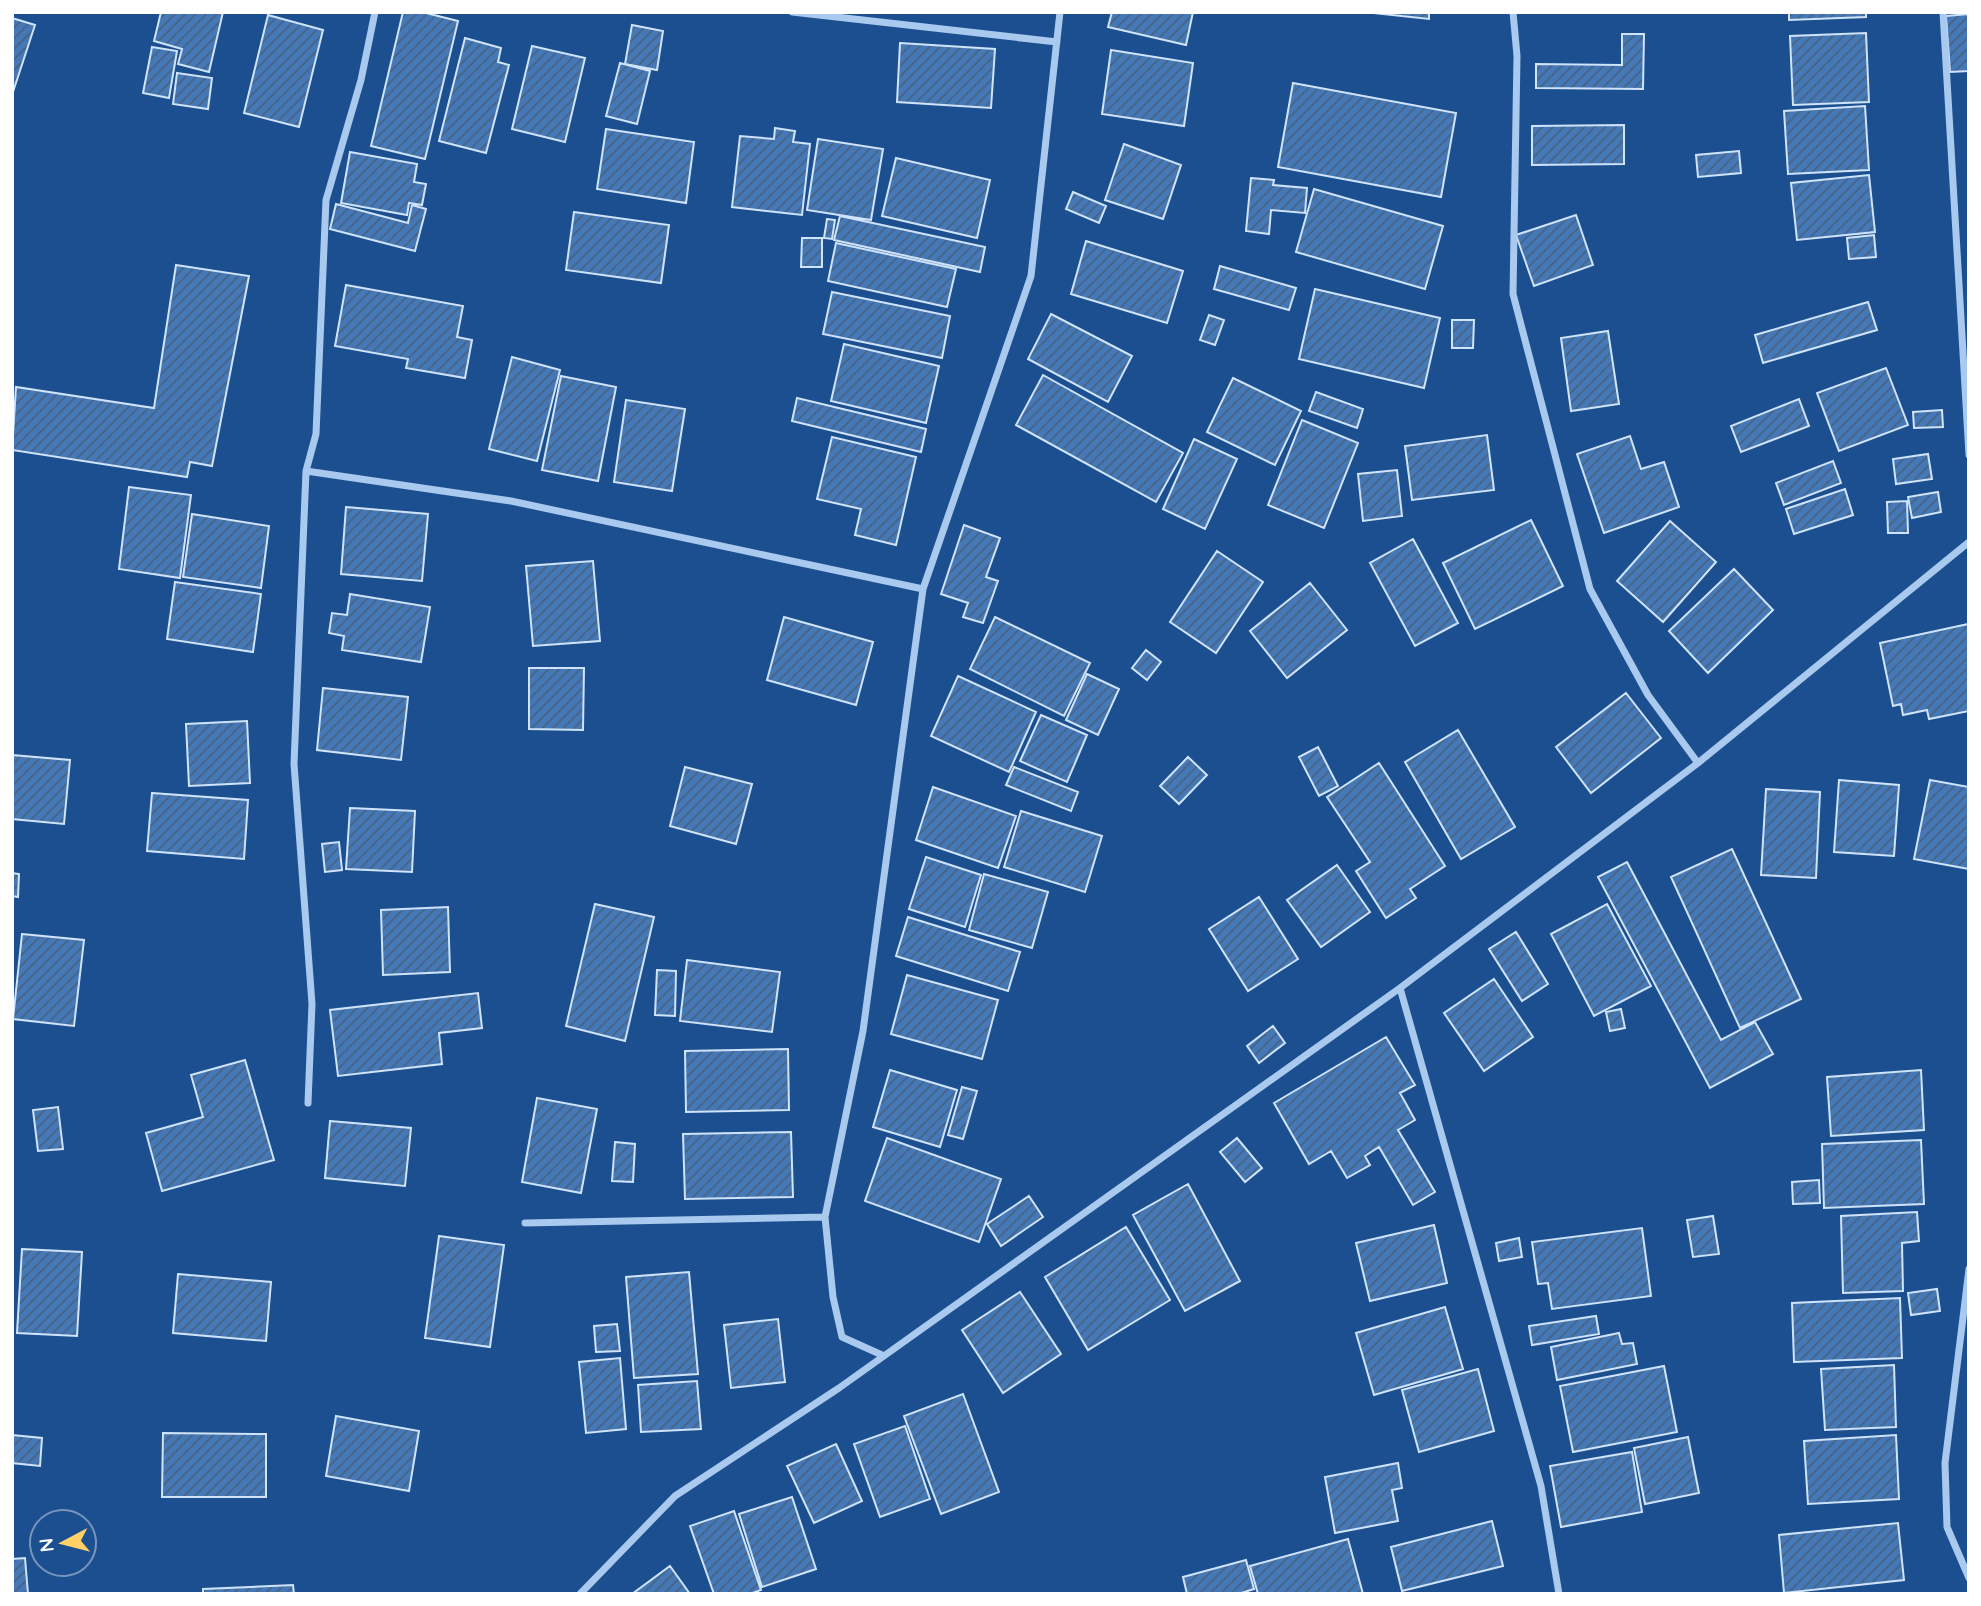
<svg xmlns="http://www.w3.org/2000/svg" width="1981" height="1606" viewBox="0 0 1981 1606" font-family="Quicksand,sans-serif">
<style>
.building{fill:url(#building-hatch);stroke:#cfe3fa;stroke-width:2}
.lines{fill:none;stroke-linecap:round;stroke-linejoin:round}
.street{stroke:#a9c9ee;stroke-width:7}
</style>
<defs>
<pattern id="building-hatch" width="6" height="6" patternUnits="userSpaceOnUse" patternTransform="scale(1.75)"><rect width="6" height="6" fill="#4478b7"/><path d="M-1 1l2-2M0 6l6-6M5 7l2-2" fill="none" stroke="#486282"/></pattern>
</defs>
<rect width="100%" height="100%" fill="#1b4f8f"/>
<!-- building -->
<path class="building" d="M161,12H223L209,72L178,64L182,49L154,41Z
M403,12H422L458,21L425,159L371,146Z
M1112,12H1193L1186,45L1108,27Z
M1364,12H1429V19Z
M1789,12H1866V17L1789,20Z
M1969,14V71L1950,72L1946,16Z
M268,15L323,30L299,127L244,113Z
M12,18L35,25L12,95Z
M632,25L663,31L657,70L625,64Z
M1866,33L1869,102L1793,105L1790,36Z
M1622,34H1644L1643,89L1536,88V64L1622,65Z
M465,38L501,48L498,62L509,65L486,153L439,141Z
M900,43L995,49L991,108L897,102Z
M532,46L585,58L565,142L512,129Z
M152,47L177,51L169,98L143,93Z
M1111,50L1193,63L1184,126L1102,114Z
M620,63L650,71L637,124L606,116Z
M177,73L212,78L208,109L173,104Z
M1293,83L1456,113L1441,197L1278,167Z
M1865,106L1869,170L1788,174L1784,111Z
M1624,125V164L1532,165V126Z
M775,128L795,131L793,142L810,144L802,215L732,207L740,136L774,139Z
M606,129L694,142L686,203L597,189Z
M818,139L883,149L871,220L807,210Z
M1124,144L1181,165L1163,219L1105,200Z
M1739,151L1741,173L1698,177L1696,155Z
M350,152L417,164L414,182L426,184L422,205L409,203L407,215L341,203Z
M896,158L990,180L977,238L882,216Z
M1869,175L1875,232L1797,240L1791,183Z
M1251,178L1274,180L1273,185L1307,188L1305,213L1271,210L1269,234L1246,231Z
M1314,189L1443,226L1425,289L1296,252Z
M1073,192L1106,206L1099,223L1066,209Z
M336,204L408,223L412,205L426,209L415,251L330,229Z
M574,212L669,225L661,283L566,270Z
M1576,215L1593,265L1534,286L1516,235Z
M840,216L985,247L980,272L834,240Z
M827,219L835,220L832,239L824,238Z
M1874,235L1876,257L1849,259L1847,238Z
M802,238H822V267H801Z
M1086,241L1183,271L1167,323L1071,294Z
M836,243L956,269L947,307L828,281Z
M176,265L249,276L212,466L190,462L187,477L12,450L16,387L154,408Z
M1220,266L1296,288L1289,310L1214,289Z
M346,285L463,306L457,337L472,340L465,378L406,368L408,359L335,346Z
M1315,289L1440,318L1424,388L1299,359Z
M832,292L950,316L942,358L823,334Z
M1868,302L1877,330L1763,363L1755,335Z
M1051,314L1132,356L1108,402L1028,359Z
M1209,315L1224,320L1215,345L1200,340Z
M1452,320H1474L1473,348H1452Z
M1608,331L1619,404L1571,411L1561,338Z
M844,344L939,366L926,423L831,401Z
M512,357L560,370L537,461L489,449Z
M1886,368L1908,425L1839,451L1817,393Z
M1043,375L1183,453L1156,502L1016,425Z
M561,376L616,387L598,481L542,470Z
M1233,378L1301,411L1275,465L1207,432Z
M1316,392L1363,409L1357,428L1309,411Z
M797,398L926,429L921,452L792,421Z
M1799,399L1809,426L1741,452L1731,426Z
M626,400L685,409L672,491L614,482Z
M1942,410L1943,427L1914,428L1913,412Z
M1302,420L1358,443L1324,528L1268,505Z
M1487,435L1494,490L1412,500L1405,446Z
M1630,436L1641,469L1664,462L1679,507L1604,533L1577,454Z
M832,437L916,457L896,545L855,535L861,509L817,499Z
M1194,439L1237,459L1205,529L1163,509Z
M1928,454L1932,479L1896,484L1893,459Z
M1833,461L1841,483L1784,505L1776,483Z
M1397,470L1402,516L1363,521L1358,474Z
M129,487L191,495L180,578L119,569Z
M1845,489L1853,515L1794,534L1786,509Z
M1938,492L1941,512L1912,518L1908,497Z
M1907,501L1908,533H1888L1887,502Z
M346,507L428,514L422,581L341,574Z
M192,514L269,526L261,588L183,577Z
M1531,520L1563,586L1475,629L1443,563Z
M1670,521L1716,562L1663,622L1617,581Z
M964,525L1000,538L986,577L998,581L983,623L963,617L968,603L941,594Z
M1413,539L1458,623L1415,646L1370,563Z
M1217,551L1263,582L1216,653L1170,622Z
M593,561L600,641L533,646L526,566Z
M1734,569L1773,610L1708,673L1669,631Z
M175,582L261,594L253,652L167,639Z
M1310,583L1347,630L1287,678L1250,631Z
M350,594L430,607L421,662L342,650L344,636L329,633L332,613L347,615Z
M784,617L873,642L856,705L767,680Z
M995,617L1090,663L1064,716L970,669Z
M1968,624L1969,711L1929,719L1927,710L1903,715L1901,704L1893,706L1880,643Z
M1146,650L1161,662L1147,680L1132,668Z
M529,668H584L583,730L529,729Z
M1087,674L1119,689L1098,735L1066,720Z
M958,676L1036,712L1009,772L931,736Z
M323,688L408,697L401,760L317,750Z
M1626,693L1661,738L1591,793L1556,747Z
M1041,715L1087,735L1067,782L1020,761Z
M247,721L250,783L189,786L186,724Z
M1458,730L1515,827L1461,859L1405,762Z
M1318,747L1338,786L1319,796L1299,757Z
M12,755L70,760L64,824L12,819Z
M1188,757L1207,775L1179,804L1160,786Z
M1379,763L1445,866L1410,889L1416,898L1386,918L1356,871L1370,862L1327,797Z
M685,767L752,784L736,844L670,826Z
M1014,767L1078,792L1071,811L1006,785Z
M1839,780L1899,785L1894,856L1834,852Z
M1930,780L1969,787V869L1914,859Z
M933,787L1016,816L998,868L916,840Z
M1766,789L1820,792L1816,878L1761,875Z
M152,793L248,800L244,859L147,851Z
M350,808L415,811L412,872L346,869Z
M1021,811L1102,836L1085,892L1004,867Z
M339,842L342,870L325,872L322,844Z
M1732,849L1801,999L1740,1028L1671,877Z
M926,857L981,875L965,927L909,909Z
M1627,862L1721,1040L1755,1022L1773,1054L1710,1088L1598,877Z
M1337,865L1370,912L1321,947L1287,900Z
M12,873L19,874L18,897L12,896Z
M984,874L1048,892L1032,948L969,930Z
M1259,897L1298,959L1248,991L1209,929Z
M595,904L654,917L625,1041L566,1026Z
M1607,904L1651,986L1594,1016L1551,934Z
M448,907L450,972L383,975L381,910Z
M908,917L1020,952L1008,991L896,956Z
M1516,932L1548,984L1522,1001L1489,949Z
M22,934L84,940L74,1026L13,1019Z
M687,960L780,972L772,1032L680,1021Z
M657,970L676,971L675,1016L655,1015Z
M907,975L998,1000L982,1059L891,1034Z
M1494,979L1533,1037L1484,1071L1444,1013Z
M478,993L482,1028L439,1033L442,1064L338,1076L330,1010Z
M1621,1009L1625,1028L1610,1031L1606,1012Z
M1273,1026L1285,1043L1259,1063L1247,1046Z
M1386,1037L1415,1085L1400,1093L1415,1120L1398,1130L1435,1192L1413,1205L1379,1147L1365,1156L1370,1165L1347,1178L1331,1151L1309,1164L1274,1103Z
M788,1049L789,1110L686,1112L685,1051Z
M245,1060L274,1160L162,1191L146,1133L203,1117L191,1075Z
M890,1070L957,1090L940,1147L873,1127Z
M1921,1070L1924,1130L1831,1136L1827,1077Z
M962,1087L977,1091L963,1139L948,1135Z
M537,1098L597,1109L581,1193L522,1182Z
M58,1107L63,1149L38,1151L33,1110Z
M330,1121L411,1128L405,1186L325,1178Z
M791,1132L793,1197L685,1199L683,1134Z
M887,1138L1001,1179L979,1242L865,1201Z
M1237,1138L1262,1168L1245,1182L1220,1152Z
M1921,1140L1924,1204L1824,1208L1822,1144Z
M615,1142L635,1144L633,1182L612,1181Z
M1819,1180L1820,1203L1793,1204L1792,1182Z
M1188,1184L1240,1281L1185,1311L1133,1215Z
M1029,1196L1043,1217L1001,1246L987,1224Z
M1917,1212L1919,1241L1902,1243L1903,1291L1843,1293L1841,1216Z
M1713,1216L1719,1254L1693,1257L1687,1220Z
M1434,1225L1447,1283L1370,1301L1356,1243Z
M1126,1227L1170,1300L1088,1350L1045,1277Z
M1642,1228L1651,1296L1552,1309L1548,1283L1538,1284L1532,1242Z
M439,1236L504,1245L490,1347L425,1338Z
M1519,1238L1522,1257L1499,1261L1496,1243Z
M22,1249L82,1252L77,1336L17,1333Z
M689,1272L698,1374L634,1378L626,1277Z
M178,1274L271,1282L266,1341L173,1333Z
M1937,1289L1940,1311L1911,1315L1908,1293Z
M1020,1292L1061,1354L1003,1393L962,1330Z
M1900,1298L1902,1358L1794,1362L1792,1303Z
M1445,1307L1463,1369L1374,1395L1356,1333Z
M1596,1316L1599,1334L1532,1345L1529,1326Z
M778,1319L785,1382L731,1388L724,1325Z
M617,1324L620,1351L596,1352L594,1326Z
M1619,1333L1622,1344L1633,1343L1637,1364L1557,1380L1551,1347Z
M620,1358L626,1429L586,1433L579,1362Z
M1894,1365L1896,1427L1825,1430L1821,1369Z
M1664,1366L1677,1432L1573,1452L1560,1386Z
M1478,1369L1494,1431L1419,1452L1402,1390Z
M697,1381L701,1429L641,1432L638,1385Z
M963,1394L999,1492L941,1514L904,1416Z
M336,1416L419,1431L409,1491L326,1476Z
M905,1426L930,1499L880,1517L854,1444Z
M163,1433L266,1434V1497H162Z
M12,1435L42,1438L40,1466L12,1463Z
M1896,1435L1899,1499L1808,1504L1804,1441Z
M1688,1437L1699,1493L1645,1504L1634,1448Z
M836,1444L862,1501L814,1523L787,1466Z
M1632,1452L1642,1512L1561,1527L1550,1466Z
M1398,1463L1402,1488L1392,1490L1398,1521L1335,1533L1325,1477Z
M792,1497L816,1569L762,1587L739,1514Z
M734,1511L761,1590L750,1594H714L690,1526Z
M1492,1521L1503,1566L1402,1591L1391,1547Z
M1898,1523L1904,1580L1784,1593L1779,1535Z
M1348,1539L1363,1594H1258L1250,1566Z
M25,1558L28,1594H12V1559Z
M1246,1560L1254,1589L1238,1594H1187L1183,1577Z
M670,1566L690,1594H632Z
M293,1585L294,1594H203V1589Z"/>
<g class="lines">
<!-- street -->
<path class="street" d="M792,12L1057,42
M1513,12L1517,56L1513,294L1590,589L1648,695L1698,763
M1943,12L1969,455
M306,471L511,501L923,589
M1400,988L1541,1486L1559,1594
M308,1103L312,1004L294,764L306,471L316,434L326,200L361,80L375,12
M525,1223L825,1217
M1969,1269L1945,1463L1947,1527L1969,1578
M882,1355L842,1337L833,1297L825,1217L863,1031L923,589L1031,276L1060,12
M580,1594L675,1496L839,1388L1400,988L1698,763L1969,542"/>
</g>
<!-- border -->
<rect width="1981" height="1606" fill="none" stroke="#ffffff" stroke-width="28"/>
<!-- north arrow -->
<g transform="translate(63 1543) rotate(263)"><circle r="33" fill="#1b4f8f" stroke="#7695bc" stroke-width="2"/>
<path d="M0-5L12 26L0 18L-12 26Z" fill="#ffd166"/>
<text y="-10" font-size="19" font-weight="bold" text-anchor="middle" fill="#ffffff">N</text>
</g>
</svg>
